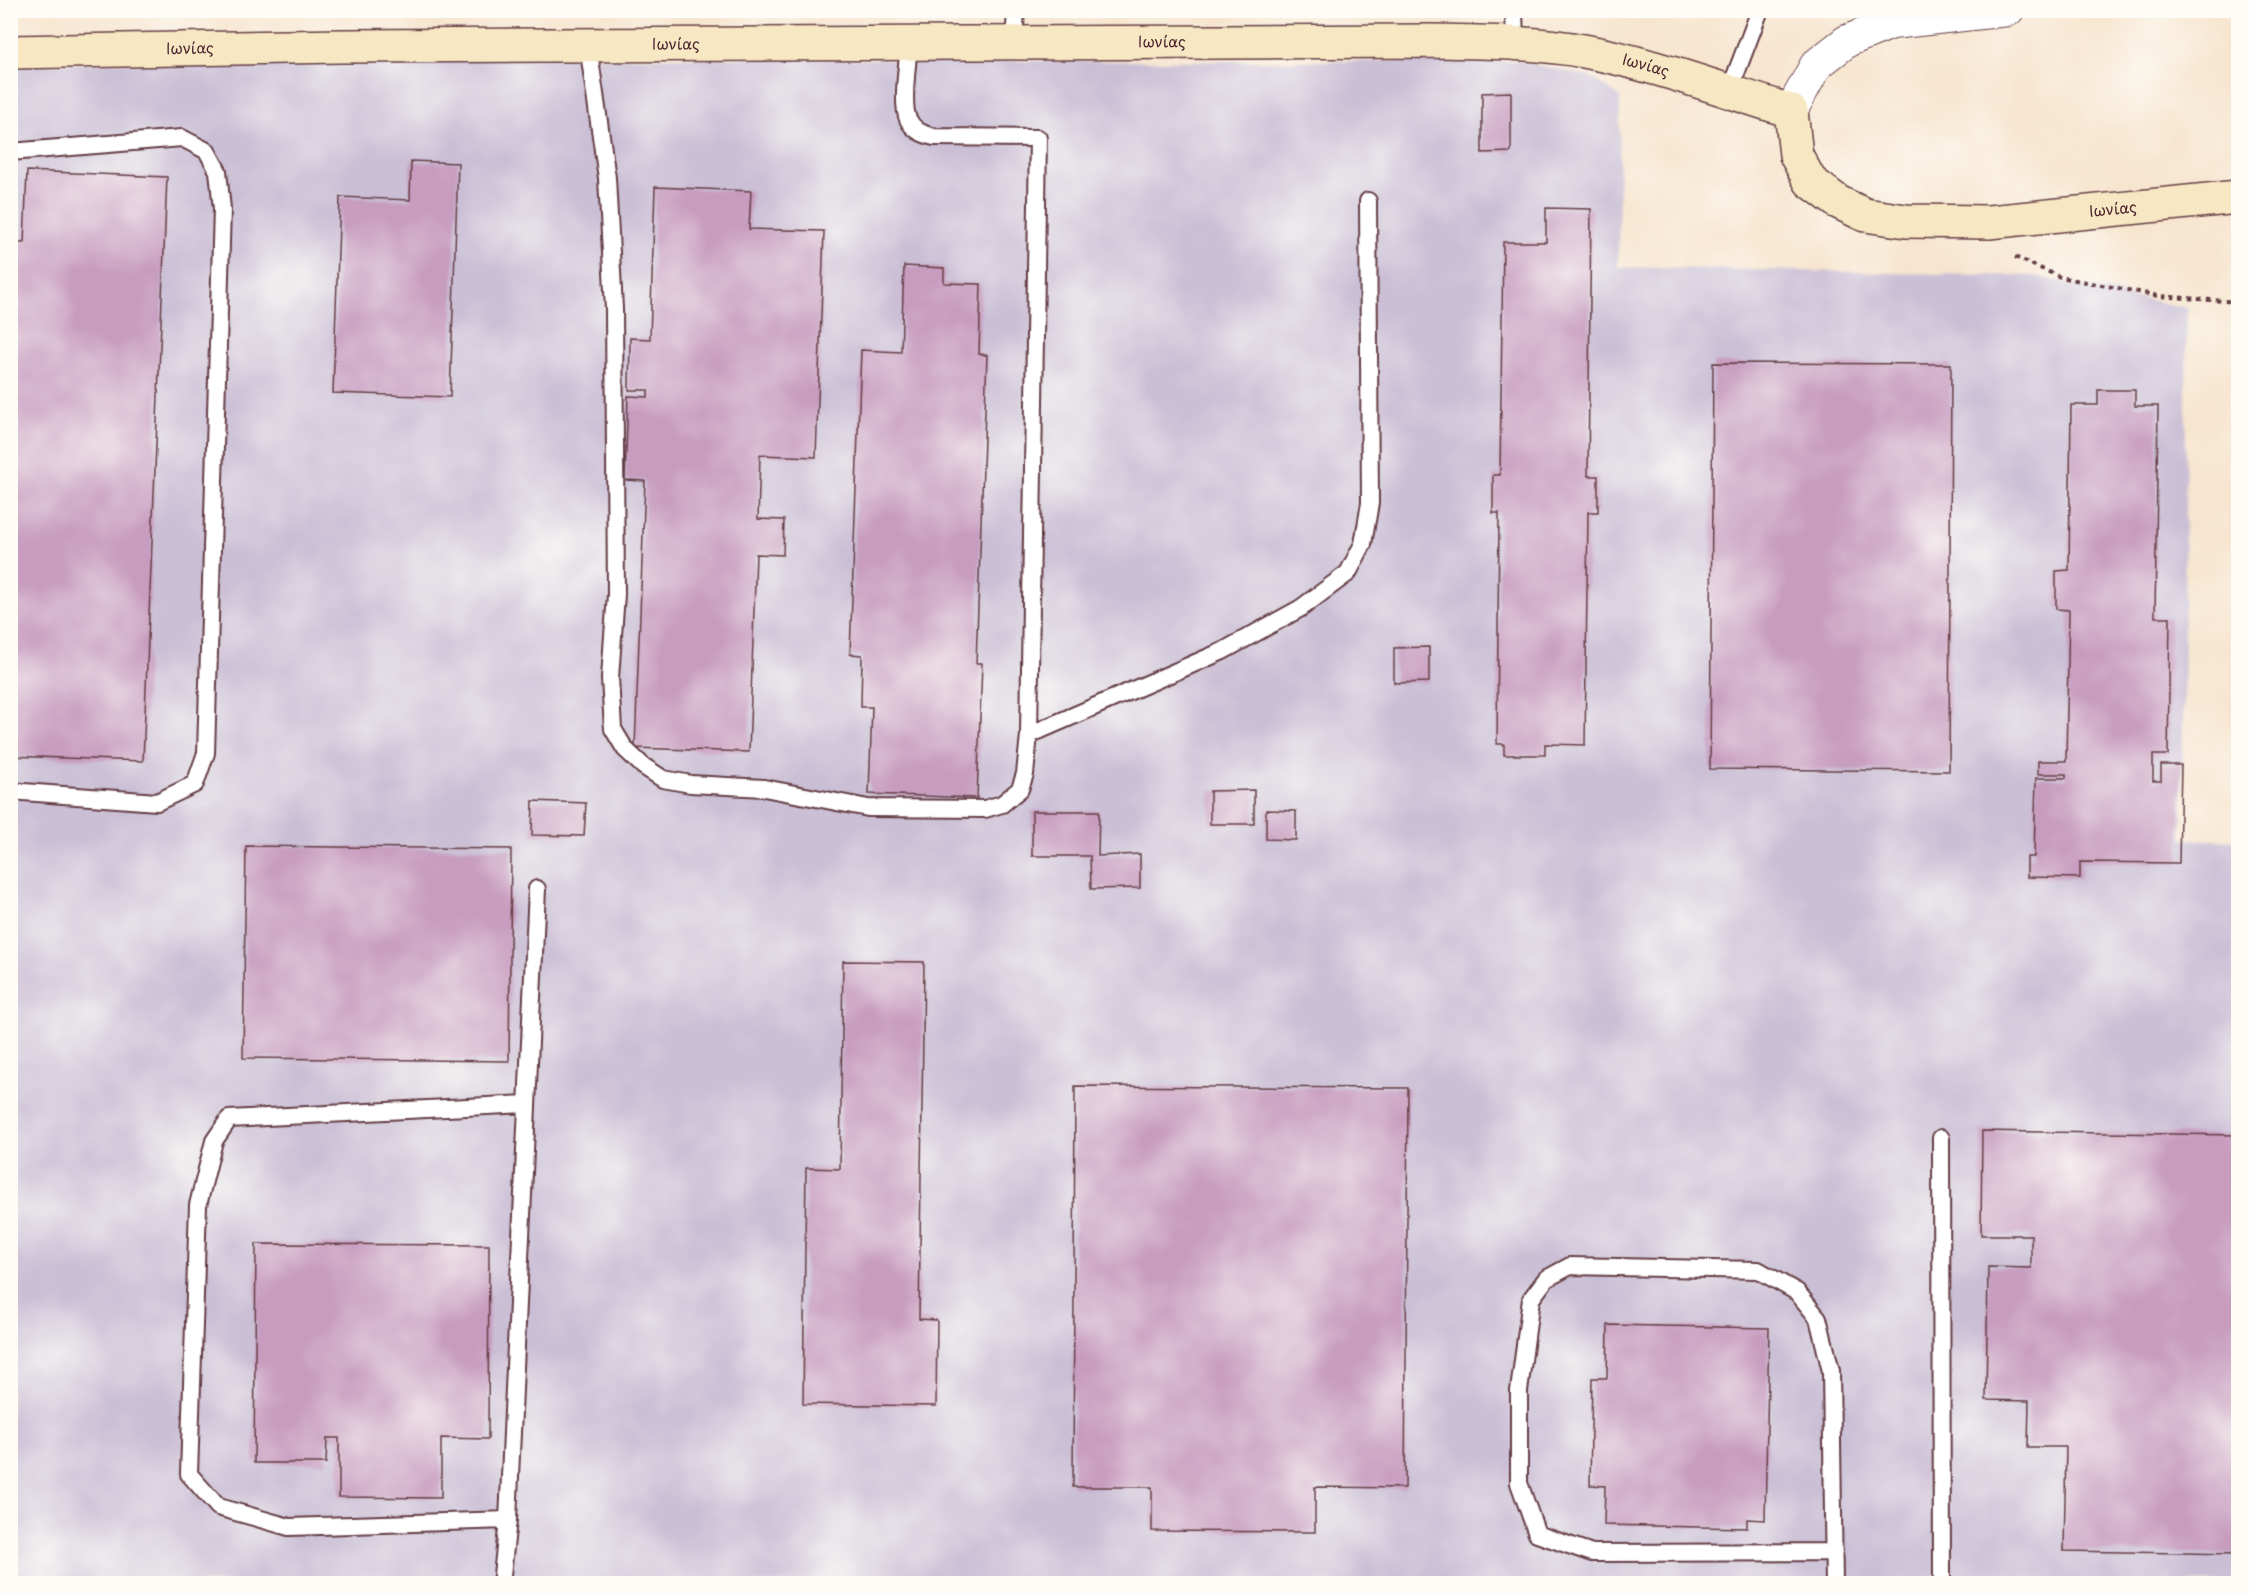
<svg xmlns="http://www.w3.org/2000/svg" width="2249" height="1594" viewBox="0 0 2249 1594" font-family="'Playpen Sans',sans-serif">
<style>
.industrial{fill:#cbbfd5}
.building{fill:#c79cbf}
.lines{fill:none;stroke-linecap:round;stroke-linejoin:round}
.lane-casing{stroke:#643d44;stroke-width:20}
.street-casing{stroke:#643d44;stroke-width:34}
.secondary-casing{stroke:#643d44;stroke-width:36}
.path{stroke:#643d44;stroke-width:4;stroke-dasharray:4.5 4.5;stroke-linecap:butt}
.lane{stroke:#fff;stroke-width:16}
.street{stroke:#fff;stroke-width:32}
.secondary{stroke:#f7e8c3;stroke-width:33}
.labels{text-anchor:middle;stroke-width:4.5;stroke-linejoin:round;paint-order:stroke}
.street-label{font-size:15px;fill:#4a1f2b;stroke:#fdfcf7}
</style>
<rect width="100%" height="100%" fill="#fdfcf7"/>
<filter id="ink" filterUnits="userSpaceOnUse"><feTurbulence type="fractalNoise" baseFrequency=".0167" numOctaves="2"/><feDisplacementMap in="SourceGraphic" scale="12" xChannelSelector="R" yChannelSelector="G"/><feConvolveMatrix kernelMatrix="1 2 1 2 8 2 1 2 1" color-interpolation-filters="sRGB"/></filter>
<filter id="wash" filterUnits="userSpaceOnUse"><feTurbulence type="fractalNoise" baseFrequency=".008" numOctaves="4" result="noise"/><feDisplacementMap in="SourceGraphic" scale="24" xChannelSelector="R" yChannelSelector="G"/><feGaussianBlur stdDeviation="1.35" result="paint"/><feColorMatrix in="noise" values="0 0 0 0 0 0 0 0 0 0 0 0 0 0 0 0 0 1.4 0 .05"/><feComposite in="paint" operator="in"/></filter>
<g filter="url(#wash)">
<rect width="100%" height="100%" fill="#f7e5cf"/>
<!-- industrial -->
<path class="industrial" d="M391,55L1050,61H1519L1591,77L1620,97L1618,267L2035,276L2187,308L2182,839L2238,841V1583H11L10,65Z"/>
<g id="blocks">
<!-- building -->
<path class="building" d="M1511,92V152L1482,153V93Z
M411,161L458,163L450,397L333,393L340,197L410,200Z
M27,171L167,177L143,761L10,756V243H24Z
M655,187L751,191L749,229L824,231L816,457L760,455L758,519L784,520L783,555L756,554L749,752L635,748L645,481L625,480L628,396L648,397V390H629L630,338L650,339Z
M1546,208L1591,209L1588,476H1598V512H1588L1585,745L1545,744V755H1504V744H1497L1499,513H1493V475H1500L1503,242H1546Z
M904,266L944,268V283L981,284L979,354L987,355L976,663H982L977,798L869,794L872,707H861L862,655L850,654L861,350L901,352Z
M1713,363L1951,364L1949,771L1710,769Z
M2098,390H2135V406H2158L2155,617H2170L2168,755H2153V781H2161V765H2181L2179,863L2080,862V878L2027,877V857H2034L2036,778H2066V774H2038V761H2066L2069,610L2056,609V571L2069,570L2071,405H2098Z
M1429,647V682L1394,683V648Z
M1254,790V824H1210V791Z
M533,801L586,803L584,836L532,835Z
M1266,810L1296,811V840L1266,839Z
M1032,811H1099L1098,856L1140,854V888L1091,889L1090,856H1032Z
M246,846L511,849L509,1061L243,1058Z
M843,961L924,962L919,1319L937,1320L936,1406L803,1404L806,1168L840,1169Z
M1075,1086L1408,1088L1405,1488L1315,1487V1532L1152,1531V1487H1073Z
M1982,1131L2238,1135V1554L2064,1551L2066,1447H2028L2029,1401L1986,1400L1988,1267L2031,1268V1235H1981Z
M256,1244L489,1245L488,1439L441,1438V1498L339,1497V1438H327L326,1463H254Z
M1608,1325L1769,1328L1765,1520L1747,1519V1528L1604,1525L1605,1486L1590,1485L1592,1378H1607Z"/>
</g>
</g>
<g filter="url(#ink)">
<use href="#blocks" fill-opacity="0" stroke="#643d44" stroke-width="1.5"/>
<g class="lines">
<!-- lane casing -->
<g class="lane-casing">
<path id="lane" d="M1514,10L1515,43
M1014,43L1016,10
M909,44C908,61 901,104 908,119C913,130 922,134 934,137L1038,138L1029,735
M588,45L607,178L614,309L616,594L610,678L613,729L625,749L643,766L663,779L691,784L764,788L868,808L985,809L1002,804L1020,789L1025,774L1029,735L1223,651L1301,608L1348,573L1363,544L1370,503L1368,201
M1729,92L1760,10
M10,152L182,138L207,151L218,171L222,209L206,753L195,784L157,802L10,791
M1941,1138L1942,1584
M508,1520L289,1527L218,1507L189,1474L198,1205L214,1141L229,1119L527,1104
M1834,1552L1592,1553L1537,1534L1519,1483V1391L1531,1299L1546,1279L1570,1266L1758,1270L1797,1292L1818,1318L1831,1371L1834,1584
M501,1584L508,1520L537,889"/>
</g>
<!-- street casing -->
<g class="street-casing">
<path id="street" d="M1791,111L1816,65L1847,41L1892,23L2008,10"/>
</g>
<!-- secondary casing -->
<g class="secondary-casing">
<g id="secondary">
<path id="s1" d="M10,52L340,46L1433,41C1483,42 1534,42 1584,51C1654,64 1722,90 1791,111L1796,155L1810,181L1838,202L1865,215L1906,221L1989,222L2238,197"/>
</g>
</g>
<!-- path -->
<path class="path" d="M2015,257L2060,277L2159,296L2238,302"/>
<!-- lane -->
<use href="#lane" class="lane"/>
<!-- street -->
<use href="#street" class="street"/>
<!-- secondary -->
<use href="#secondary" class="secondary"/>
</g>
</g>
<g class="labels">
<!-- street labels -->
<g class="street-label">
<text dy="5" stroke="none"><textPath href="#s1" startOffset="1152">Ιωνίας</textPath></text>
<text dy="5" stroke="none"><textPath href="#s1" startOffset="666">Ιωνίας</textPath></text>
<text dy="5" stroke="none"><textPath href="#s1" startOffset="180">Ιωνίας</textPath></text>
<text dy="5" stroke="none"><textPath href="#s1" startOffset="1638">Ιωνίας</textPath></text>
<text dy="5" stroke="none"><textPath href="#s1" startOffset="2178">Ιωνίας</textPath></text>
</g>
</g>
<!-- margin -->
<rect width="2249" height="1594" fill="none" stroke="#fdfcf7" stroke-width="36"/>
</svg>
